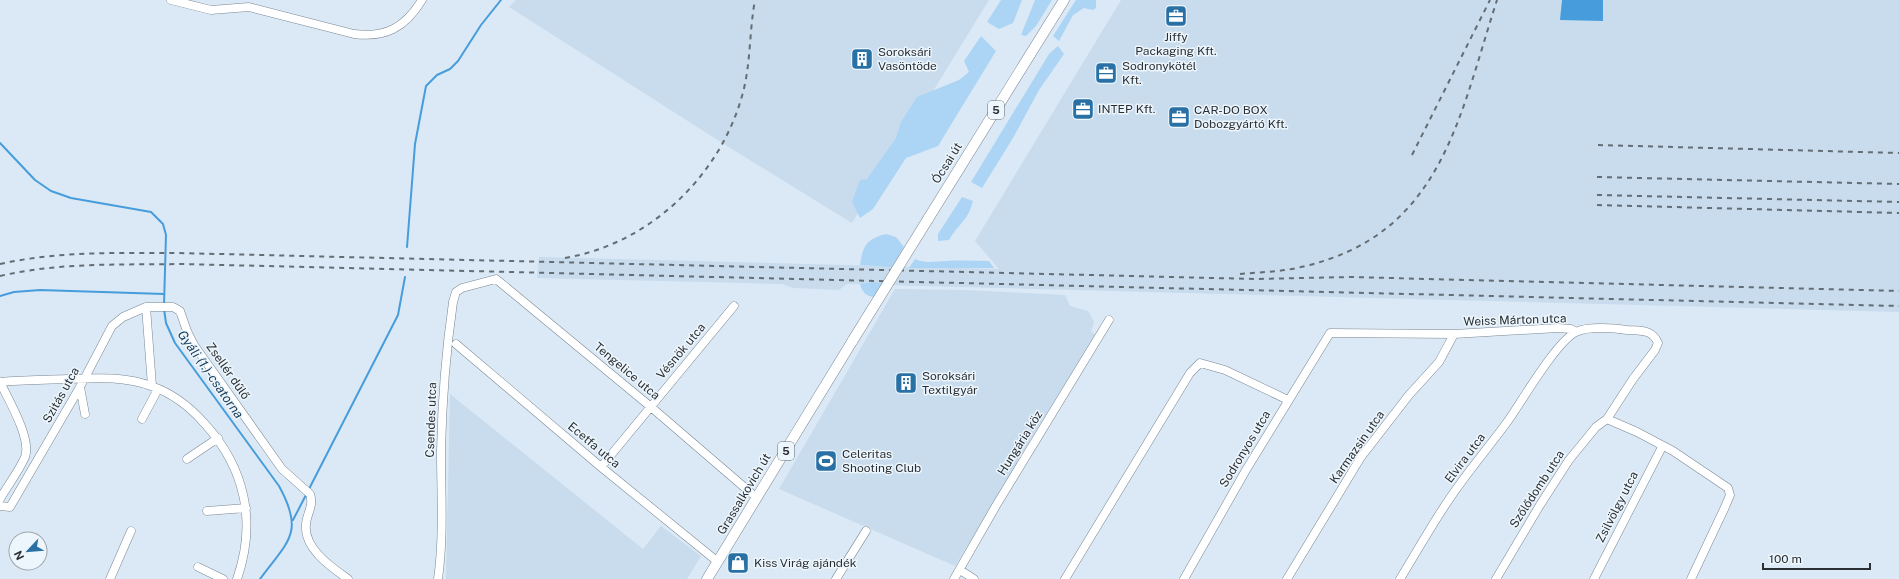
<svg xmlns="http://www.w3.org/2000/svg" width="1899" height="579" viewBox="0 0 1899 579" font-family="'Public Sans',sans-serif">
<style>
.built{fill:#c8dced}
.green{fill:#acd4f5}
.water{fill:#479cdb}
.lines{fill:none;stroke-linecap:round;stroke-linejoin:round}
.stream{stroke:#479cdb;stroke-width:2}
.minor-casing{stroke:#798692;stroke-width:9}
.major-casing{stroke:#798692;stroke-width:11}
.minor{stroke:#fff;stroke-width:8}
.major{stroke:#fff;stroke-width:10}
.rail{stroke:#646c74;stroke-width:2;stroke-dasharray:5 5;stroke-linecap:butt}
.major-bridge-casing{stroke:#798692;stroke-width:11;stroke-linecap:butt}
.major-bridge{stroke:#fff;stroke-width:10}
.labels{text-anchor:middle;stroke-width:3;stroke-linejoin:round;paint-order:stroke}
.shield{fill:#edf6fd;stroke:#646b70;stroke-width:1}
.shield-label{font-size:11px;font-weight:bold;fill:#2a2f34}
.poi-label{font-size:12px;fill:#2a2f34;stroke:#edf6fd;text-anchor:start}
.street-label{font-size:12px;fill:#2a2f34;stroke:#edf6fd}
.water-label{font-size:13px;font-style:italic;fill:#193c56;stroke:#edf6fd}
</style>
<rect width="100%" height="100%" fill="#dbe9f6"/>
<!-- built -->
<path class="built" d="M516,0H989L852,223L727,146L509,7Z
M1121,0H1899V312L847,284L839,290L793,288L782,284L537,278L539,257L999,269L975,241Z
M895,289L966,290L1065,295L1070,306L1088,311L1094,322L1091,332L1097,335L1090,347L955,566L779,489Z
M450,394L643,549L661,526L701,556L687,579H446Z"/>
<!-- green -->
<path class="green" d="M1001,0H1022L1013,23L999,29L987,22Z
M1035,0H1052L1036,26L1026,36L1021,35Z
M1076,0H1096V8L1093,10L1084,8L1073,15L1059,41L1053,36Z
M981,36L996,51L938,146L906,158L873,209L860,218L852,202L860,180L867,179L896,138L901,122L917,97L959,80L969,72L964,61Z
M1058,46L1064,54L1039,90L1013,138L982,188L971,182L1049,54Z
M962,197L973,201C968,221 958,224 949,240L938,241V234Z
M886,234L896,237L904,247L892,267L860,265C863,246 866,239 886,234Z
M915,259C925,264 936,261 947,261C961,260 975,261 989,261L994,268H909Z
M874,282L883,283L874,297C866,296 862,292 860,284Z"/>
<!-- water -->
<path class="water" d="M1562,0H1603V21L1560,20Z"/>
<g class="lines">
<!-- stream -->
<path class="stream" d="M0,143L35,180L51,191L71,198L151,212L163,224L166,235L164,305
M407,247L415,144L426,86L437,75L450,69L458,61L481,25L501,0
M0,296L14,292L40,290L164,294
M164,309L166,323L175,343L279,486C305,533 288,541 260,579
M309,489L398,315L405,277
M293,520L307,493"/>
<!-- minor casing -->
<g class="minor-casing">
<path id="minor" d="M171,0L211,10L249,7L354,34C385,38 405,28 422,0
M146,307L152,386
M456,344L601,467L718,562
M0,382C22,380 45,380 67,379C95,378 124,376 151,386C172,393 191,408 205,424C245,468 257,522 237,579
M80,387L85,414
M142,419L158,389
M1607,419L1637,432L1673,451L1728,488L1730,495L1725,507L1691,579
M187,459L218,438
M601,467L734,306
M0,499C8,485 19,471 25,457C32,439 8,399 0,382
M0,506L10,507L80,387L112,326L123,317L146,307H173L180,311L187,331L194,345L282,469L310,494C314,506 307,513 306,524C303,548 331,567 348,579
M207,511L246,508
M198,567L223,579
M960,570L974,579
M110,579L131,531
M438,579C444,537 441,493 441,451C442,401 446,351 453,302L456,292L462,288L496,279L651,407L751,493
M836,579L866,531
M954,579L997,504L1109,320
M1065,579L1190,373L1200,363L1225,370L1288,400
M1184,579L1246,470L1330,333L1454,334L1558,328L1571,329L1576,332
M1287,579L1361,457L1409,395L1439,362L1454,334
M1400,579C1416,553 1431,526 1448,501C1467,472 1490,446 1510,418C1523,399 1557,341 1576,332C1587,326 1615,328 1627,330C1641,331 1652,329 1658,343L1655,350L1633,379L1607,419L1596,427L1569,460L1540,505L1496,579
M1594,579L1662,447"/>
</g>
<!-- major casing -->
<g class="major-casing">
<path id="major" d="M928,219L1064,0
M707,579L853,340"/>
</g>
<!-- minor -->
<use href="#minor" class="minor"/>
<!-- major -->
<use href="#major" class="major"/>
<!-- rail -->
<path class="rail" d="M1598,145L1899,153
M1412,155L1490,0
M1597,177L1899,184
M1597,195L1899,202
M1597,205L1899,213
M565,258C648,244 719,178 742,96C751,65 749,32 755,0
M0,264C58,251 119,253 178,253L1255,279L1350,277L1899,291
M1240,274C1260,272 1281,272 1301,267C1442,236 1459,117 1497,0
M0,276C60,262 122,265 183,264L1899,306"/>
<!-- major-bridge casing -->
<g class="major-bridge-casing">
<path id="major-bridge" d="M853,340L928,219"/>
</g>
<!-- major-bridge -->
<use href="#major-bridge" class="major-bridge"/>
</g>
<!-- icons -->
<defs>
<g id="office-square" transform="scale(1.15)"><rect x="-9" y="-9" width="18" height="18" rx="4" fill="#2971a5" stroke="#edf6fd"/><path d="M-6-3h4V-5.5h4V-3h4V5H-6ZM-1-4.5V-3h2v-1.5ZM-6 0V1H6V0Z" fill="#fff"/></g>
<g id="building-square" transform="scale(1.15)"><rect x="-9" y="-9" width="18" height="18" rx="4" fill="#2971a5" stroke="#edf6fd"/><path d="M-4-6H4V6H1V3H-1V6H-4ZM-2.5-4.3h1.7v1.8h-1.7ZM.8-4.3h1.7v1.8H.8ZM-2.5-1h1.7V.8h-1.7ZM.8-1h1.7V.8H.8Z" fill="#fff"/></g>
<g id="stadium-square" transform="scale(1.15)"><rect x="-9" y="-9" width="18" height="18" rx="4" fill="#2971a5" stroke="#edf6fd"/><path d="M0-5a6.5 5 0 1 0 0 10a6.5 5 0 1 0 0-10ZM-3.5-1.8h7v3.6h-7Z" fill="#fff"/></g>
<g id="shop-square" transform="scale(1.15)"><rect x="-9" y="-9" width="18" height="18" rx="4" fill="#2971a5" stroke="#edf6fd"/><path d="M-5-2.5h2.3a2.7 3.5 0 0 1 5.4 0H5L5.5 6h-11ZM-1.5-2.5h3a1.5 2.3 0 0 0-3 0Z" fill="#fff"/></g>
</defs>
<g fill-rule="evenodd">
<use href="#office-square" x="1176" y="16"/>
<use href="#building-square" x="862" y="59"/>
<use href="#office-square" x="1106" y="73"/>
<use href="#office-square" x="1083" y="109"/>
<use href="#office-square" x="1179" y="117"/>
<use href="#building-square" x="906" y="383"/>
<use href="#stadium-square" x="826" y="461"/>
<use href="#shop-square" x="738" y="563"/>
</g>
<g class="labels">
<!-- shield labels -->
<g class="shield">
<rect x="988" y="101" width="16" height="18" rx="3"/>
<rect x="778" y="442" width="16" height="18" rx="3"/>
</g>
<g class="shield-label">
<text x="996" y="114">5</text>
<text x="786" y="455">5</text>
</g>
<!-- poi labels -->
<g class="poi-label">
<text x="1176" y="41" text-anchor="middle">Jiffy<tspan x="1176" dy="14">Packaging Kft.</tspan></text>
<text x="878" y="56">Soroksári<tspan x="878" dy="14">Vasöntöde</tspan></text>
<text x="1122" y="70">Sodronykötél<tspan x="1122" dy="14">Kft.</tspan></text>
<text x="1098" y="113">INTEP Kft.</text>
<text x="1194" y="114">CAR-DO BOX<tspan x="1194" dy="14">Dobozgyártó Kft.</tspan></text>
<text x="922" y="380">Soroksári<tspan x="922" dy="14">Textilgyár</tspan></text>
<text x="842" y="458">Celeritas<tspan x="842" dy="14">Shooting Club</tspan></text>
<text x="754" y="567">Kiss Virág ajándék</text>
</g>
<!-- street labels -->
<g class="street-label">
<text transform="translate(947 163) rotate(-58)" y="4">Ócsai út</text>
<text transform="translate(1515 320) rotate(-2)" y="4">Weiss Márton utca</text>
<text transform="translate(681 351) rotate(-50)" y="4">Vésnök utca</text>
<text transform="translate(228 371) rotate(55)" y="4">Zsellér dűlő</text>
<text transform="translate(627 371) rotate(40)" y="4">Tengelice utca</text>
<text transform="translate(61 395) rotate(-61)" y="4">Szitás utca</text>
<text transform="translate(431 420) rotate(-88)" y="4">Csendes utca</text>
<text transform="translate(1020 443) rotate(-58)" y="4">Hungária köz</text>
<text transform="translate(594 445) rotate(40)" y="4">Ecetfa utca</text>
<text transform="translate(1357 447) rotate(-55)" y="4">Karmazsin utca</text>
<text transform="translate(1245 449) rotate(-59)" y="4">Sodronyos utca</text>
<text transform="translate(1465 458) rotate(-53)" y="4">Elvira utca</text>
<text transform="translate(1537 489) rotate(-57)" y="4">Szőlődomb utca</text>
<text transform="translate(744 494) rotate(-59)" y="4">Grassalkovich út</text>
<text transform="translate(1617 507) rotate(-63)" y="4">Zsilvölgy utca</text>
</g>
<!-- water labels -->
<g class="water-label">
<text transform="translate(211 374) rotate(55)" y="5">Gyáli (1.)-csatorna</text>
</g>
</g>
<!-- north arrow -->
<g transform="translate(28 551) rotate(244)"><circle r="19" fill="#edf6fd" stroke="#9fa6ad"/>
<path d="M0-3L7 15L0 10L-7 15Z" fill="#2971a5"/>
<text y="-6" font-size="11" font-weight="bold" text-anchor="middle" fill="#2a2f34">N</text>
</g>
<!-- scale -->
<path d="M1763 563v6h107v-6" fill="none" stroke="#2a2f34" stroke-width="2"/>
<text x="1769" y="563" font-size="12" fill="#2a2f34" stroke="#edf6fd" stroke-width="3" paint-order="stroke">100 m</text>
</svg>
